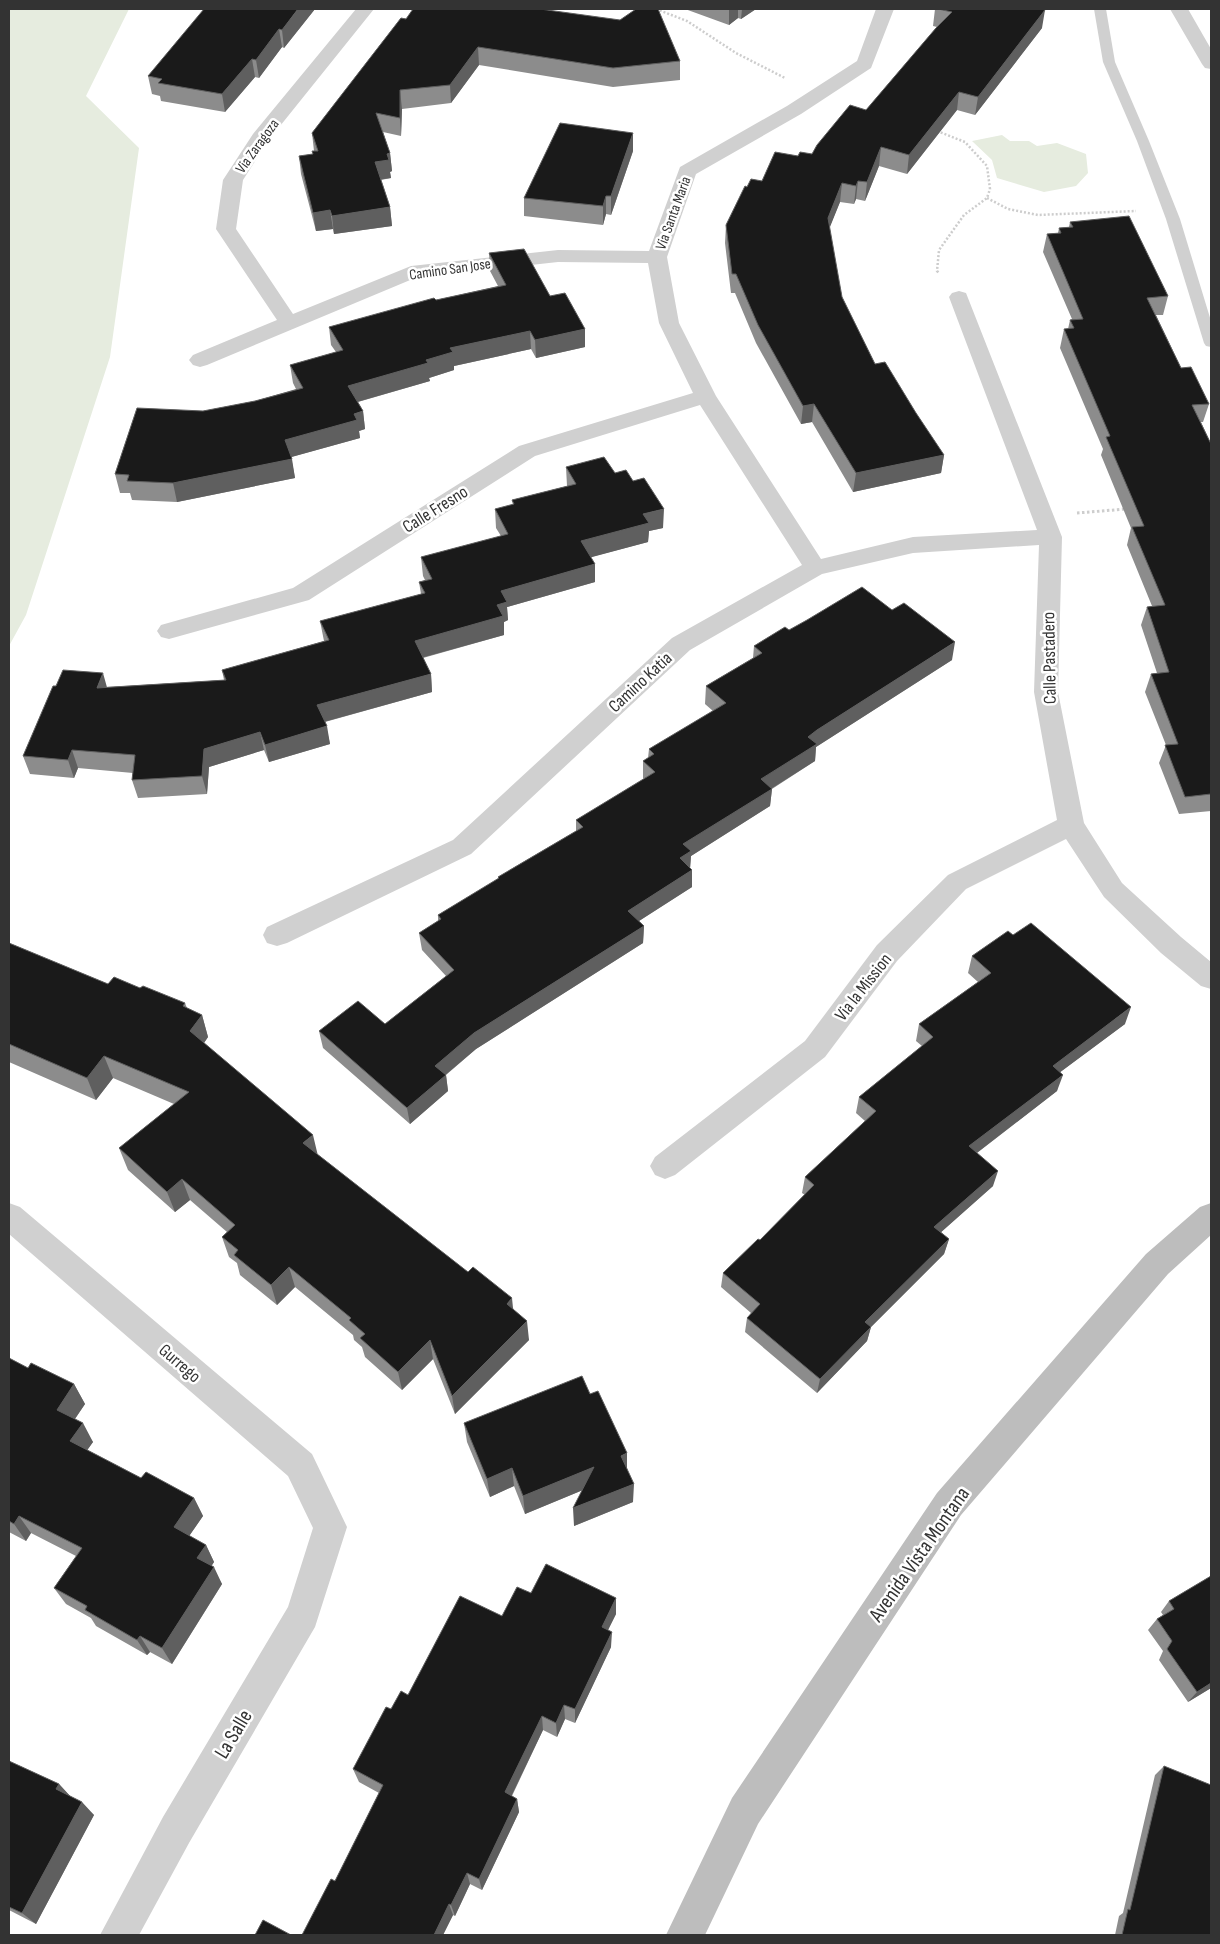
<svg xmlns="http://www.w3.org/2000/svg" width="1220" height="1944" viewBox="0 0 1220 1944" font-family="'Sofia Sans Condensed',sans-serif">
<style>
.green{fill:#e6ecdf}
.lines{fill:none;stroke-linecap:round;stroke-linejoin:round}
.path-far1{stroke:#cdcdcd;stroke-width:2.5;stroke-dasharray:2 2;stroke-linecap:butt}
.path{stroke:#cdcdcd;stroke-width:3;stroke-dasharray:2.5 2.5;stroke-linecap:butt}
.lane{fill:#d0d0d0;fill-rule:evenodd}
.street{fill:#d0d0d0;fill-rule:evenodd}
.secondary{fill:#bdbdbd;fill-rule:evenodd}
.wall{fill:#8c8c8c}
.shaded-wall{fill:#5f5f5f}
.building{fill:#1a1a1a;stroke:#5f5f5f}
.labels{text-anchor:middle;stroke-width:5;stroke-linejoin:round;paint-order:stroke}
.far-street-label{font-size:15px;fill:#333;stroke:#fff}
.street-label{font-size:18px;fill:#333;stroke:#fff}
.near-street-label{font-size:21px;fill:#333;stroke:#fff}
</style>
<rect width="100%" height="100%" fill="#fff"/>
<!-- green -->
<path class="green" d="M9,9H129L86,96L139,148L110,357L26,615L9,646Z
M1002,135L1010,141H1029L1037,146L1057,143L1086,154L1088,173L1076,186L1044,192L997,178L992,160L972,141Z"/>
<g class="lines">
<!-- path-far1 -->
<path class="path-far1" d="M656,9L687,21L736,53L785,78
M937,131L965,142L987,166L990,189L987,198L964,215L939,250L937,271L939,273
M987,198L1008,209L1038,215L1136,211"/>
<!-- path -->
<path class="path" d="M1077,513L1126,509"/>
<!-- lane -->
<path class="lane" d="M1094,9H1106L1115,62L1149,141L1180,219L1211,321V347L1206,346L1204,343L1166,219L1137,141L1103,62Z"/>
<!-- street -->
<path class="street" d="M356,9H374L268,141L243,180L236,229L293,314L411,266L558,250L649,251L680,167L787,106L857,61L876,9H894L871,68L801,114L696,174L667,257L679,323L716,396L821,559L913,537L1037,530L949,297L952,293L959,291L966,293L1062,537L1058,692L1084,823L1122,883L1181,937L1211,962V989L1201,986L1161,953L1104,897L1066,839L966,889L897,961L825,1057L675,1175L665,1179L655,1175L650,1166L655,1157L805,1041L877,945L948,875L1057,820L1034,692L1039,545L913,553L822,574L690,650L471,854L287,943L277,946L267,943L263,935L267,927L453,840L672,638L802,565L700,405L535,456L309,600L169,639L161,637L157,631L161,625L293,588L519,446L693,393L659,323L648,263L558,262L415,278L207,365L200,367L193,365L189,360L193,355L277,320L216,229L223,180L253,134Z
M1170,9H1188L1211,49V69L1205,68L1202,64Z
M9,1203L20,1207L312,1454L347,1527L315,1627L189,1843L139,1935H100L163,1817L288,1607L313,1528L288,1476L9,1234Z"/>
<!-- secondary -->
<path class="secondary" d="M1211,1203V1235L1168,1274L961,1515L758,1824L705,1935H666L732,1798L937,1493L1146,1254L1200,1207Z"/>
</g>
<!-- wall -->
<path class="wall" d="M315,9L284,48L282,47L259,78L255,77L225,112L161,101L160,96L152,94L148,76Z
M685,9H756L741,19L738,18L729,25Z
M935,9H1040L1042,28L975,115L957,110L907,174L879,166L865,201L856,199L854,204L840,202L829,228L842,297L875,364L916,413L944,455L941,473L853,492L812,422L801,424L756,343L735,293H731L725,243L726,225L747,187L762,181L798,156L812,154L866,110L937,27L933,26Z
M401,18L680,61V80L613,87L479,65L451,103L402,109L401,136L383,132L390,153L392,171L390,172L391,178L381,180L390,207L392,226L334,234L333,229L316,231L301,174L299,156L313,154L314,151L312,133Z
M633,133V151L611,215L606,214L603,225L524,216V198Z
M1070,222L1168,296L1163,315H1156L1181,368L1209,404L1203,422H1201L1211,444V811L1179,814L1159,763L1166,745L1145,692L1151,674L1157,673L1141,625L1147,607L1152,606L1127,545L1131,528L1101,455L1103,449L1060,348L1064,329H1068L1070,320L1072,319L1043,252L1047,234L1058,233L1059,228L1069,227Z
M489,253L550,296L585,329V347L536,358L531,349L454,366V370L429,378L430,381L358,402L363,411L365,429L359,431L360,438L291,457L295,478L177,502L132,500L130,493H120L115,474L203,411L255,401L296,389L293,383L290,365L336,352L331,345L329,327L436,300L498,286L490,271Z
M566,467L615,473L663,528L649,531L648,542L591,557L595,582L507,607L508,620L504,622V635L423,658L431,674L432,692L325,722L330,744L269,762L264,750L209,767L207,794L138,798L132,780L133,773L78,768L74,778L30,774L23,756L107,687L224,680L222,670L324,641L320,621L421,594L419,582L425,580L423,576L421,557L501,536L496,528L495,509L513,505L512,500L567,486Z
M789,630L952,660L816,747L815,761L772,789L770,806L691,856L690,868L692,870V887L639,921L644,926L643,943L476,1049L446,1075L448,1091L410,1124L323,1048L319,1031L385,1024L446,976L422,950L419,933L438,921V915L498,879V877L576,831V820L644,779L643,778V761L648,758L649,749L713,711L705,704L706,686L753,658L754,646Z
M9,943L108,984L140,988L185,1003L187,1008L202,1015L208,1037L204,1043L317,1154L513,1308L529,1340L455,1414L433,1359L402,1390L365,1357L362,1347L354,1340L353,1335L295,1287L277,1305L240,1275L237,1263L229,1257L222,1237L227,1232L190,1200L175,1212L128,1170L119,1148L174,1104L113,1078L96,1100L9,1062Z
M972,956L1125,1024L1060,1072L1057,1091L977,1153L993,1186L941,1232L949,1239L944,1254L871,1327L867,1341L817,1393L745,1332L747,1318L751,1313L721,1287L723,1273L760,1240L805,1195L802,1193L805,1177L865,1121L856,1113L859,1097L922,1046L916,1041L919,1024L978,982L968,973Z
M9,1358L28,1368L74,1384L85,1404L75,1419L93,1442L87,1450L141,1478L194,1498L203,1516L189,1536L206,1545L214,1562L211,1566L222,1584L172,1664L150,1652L147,1655L96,1626L91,1618L66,1604L54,1588L76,1556L31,1533L26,1541L9,1532Z
M590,1394L627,1468L633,1502L574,1526L583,1490L525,1514L514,1486L490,1497L467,1442L464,1423Z
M1211,1576V1688L1188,1702L1159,1660L1163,1651L1148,1630L1157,1619L1163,1615L1161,1612L1169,1601Z
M531,1593L616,1598V1614L608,1630L611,1647L575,1723L565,1719L557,1737L543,1730L512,1796L517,1799L519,1812L482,1890L470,1884L455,1916L453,1915L443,1935H302L335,1881L379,1793L359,1782L353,1769L391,1709L502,1616Z
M9,1761L59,1784L70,1796L94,1815L36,1924L9,1910Z
M1164,1766L1211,1935H1115L1119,1916L1123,1913L1155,1775Z"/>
<!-- shaded-wall -->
<path class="shaded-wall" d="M298,9H315L284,48L282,30Z
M729,9H738V18L729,25Z
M742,9H756L741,19Z
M1045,10L1042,28L975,115L978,97Z
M279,29L282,47L259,78L256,60Z
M478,47L479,65L451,103L450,85Z
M252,59L255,77L225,112L222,94Z
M400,90L402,109L401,136L400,118Z
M959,92L957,110L907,174L909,155Z
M633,133V151L611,215V196Z
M881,147L879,166L865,201L867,182Z
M390,153L392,171L390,172L391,178L377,180L375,162Z
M858,181L856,199L854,204L856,186Z
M842,183L840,202L826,237L828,218Z
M606,196V214L603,225V206Z
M390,207L392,226L334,234L332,216Z
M330,210L333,229L316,231L313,213Z
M585,329V347L536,358L535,340Z
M530,331L531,349L454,366V370L429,378L430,381L350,404L348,386L426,360L450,348Z
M814,404L812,422L801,424L803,406Z
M363,411L365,429L359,431L360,438L288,458L285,440Z
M944,455L941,473L853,492L856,473Z
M292,459L295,478L177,502L173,483Z
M664,509L663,528L649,531L648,542L581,560V541L643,514Z
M595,564V582L507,607L508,620L504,622V635L417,659L415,641L497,605L501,591Z
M955,642L952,660L816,747L815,761L766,792L772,789L770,806L691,856L690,869L680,858L683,844L761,779L808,737L817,730Z
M103,673L108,691L97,688Z
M431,674L432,692L320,723L317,705Z
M327,726L330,744L269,762L265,745Z
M260,732L264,750L209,767L207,794L202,776L204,749Z
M72,750L78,768L74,778L68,760Z
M692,870V887L628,928V911Z
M644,926L643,943L476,1049L437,1082L435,1066L474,1033Z
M1131,1007L1125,1024L1047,1082L1053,1066Z
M202,1015L208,1037L197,1053L190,1031Z
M104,1056L113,1078L96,1100L87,1078Z
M446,1075L448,1091L410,1124L407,1108Z
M1063,1075L1057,1091L965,1162L969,1146Z
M313,1135L318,1156L303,1143Z
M998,1171L993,1186L930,1242L934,1227Z
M182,1179L190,1200L175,1212L167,1192Z
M949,1239L944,1254L871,1327L867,1341L817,1393L820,1379L865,1322Z
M289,1267L295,1287L277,1305L271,1285Z
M512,1298L514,1318L507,1304Z
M527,1321L529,1340L455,1414L452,1396Z
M430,1340L433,1359L402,1390L398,1372Z
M74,1384L85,1404L68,1429L57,1410Z
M83,1423L93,1442L81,1459L70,1441Z
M627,1453V1472L621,1456Z
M594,1467L595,1485L525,1514L523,1496Z
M512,1468L514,1486L490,1497L487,1479Z
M634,1484L633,1502L574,1526L573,1508Z
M194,1498L203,1516L183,1545L174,1527Z
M19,1516L31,1533L26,1541L14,1524Z
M206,1545L214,1562L206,1575L197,1558Z
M214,1567L222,1584L172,1664L162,1648Z
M616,1598V1614L602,1642V1627Z
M612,1632L611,1647L575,1723V1709Z
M140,1636L150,1652L147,1655L137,1640Z
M1211,1683V1688L1188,1702L1197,1692Z
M564,1705L565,1719L557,1737L556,1723Z
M542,1716L543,1730L507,1805L505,1792Z
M59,1784L71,1797L56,1789Z
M517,1799L519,1812L482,1890L479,1879Z
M82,1802L94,1815L36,1924L22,1913Z
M467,1873L470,1884L455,1916L451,1905Z
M449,1904L453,1915L443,1935H434Z"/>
<!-- building -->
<path class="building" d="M204,9H298L282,30L279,29L256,60L252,59L222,94L158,83L162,79L148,76Z
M413,9H540L620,20L636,9H658L680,61L613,68L478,47L450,85L400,90V118L376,113L390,153L387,154L389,160L375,162L390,207L332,216L330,210L313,213L299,156L313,154L312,151H318L312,133L401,18L406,19Z
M938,9H1040L1045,10L978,97L959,92L909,155L881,147L867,182L858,181L856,186L842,183L828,218L842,297L875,364L885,362L916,413L944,455L856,473L814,404L803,406L758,325L736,274H732L726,225L745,186L747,187L751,179L762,181L775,152L798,156L800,152L812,154L817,145L850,105L866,110L936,28L952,12Z
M560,123L633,133L611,196H606L603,206L524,198Z
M1129,216L1168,296L1147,298L1181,368L1191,367L1209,404L1192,405L1211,444V794L1185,797L1165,745L1178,744L1151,674L1169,672L1147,607L1165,605L1132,527L1144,526L1106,437L1110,436L1064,329L1074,328L1070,320L1083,319L1047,234L1061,233L1059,228L1073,227L1070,222Z
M524,249L550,296L565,293L585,329L535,340L530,331L450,348L453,352L426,360L428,363L348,386L363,411L354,414L357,420L285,440L292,459L173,483L127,481L129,475L115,474L137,408L203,411L255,401L303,388L290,365L343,350L329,327L434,298L436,300L506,285L489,253Z
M604,457L615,473L626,470L633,481L644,478L664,509L643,514L649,523L581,541L595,564L501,591L507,602L497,605L503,616L415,641L431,674L317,705L327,726L265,745L260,732L204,749L202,776L132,780L135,755L72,750L68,760L23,756L53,686H56L63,670L103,673L97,688L226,680L222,670L329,640L320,621L425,593L419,582L432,579L421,557L508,534L495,509L514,504L512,500L576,484L566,467Z
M862,587L892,610L904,603L955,642L817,730L808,737L817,744L761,779L772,789L683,844L691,851L680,858L692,870L628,911L644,926L474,1033L435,1066L446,1075L407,1108L319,1031L358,1001L385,1024L454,970L419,933L441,919L438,915L499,878L498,877L583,827L576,820L655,772L643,761L654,754L649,749L726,703L706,686L762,653L754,646L785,627L789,630L807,620Z
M1031,923L1131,1007L1053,1066L1063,1075L969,1146L998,1171L934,1227L949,1239L865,1322L871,1327L820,1379L747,1318L760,1304L723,1273L758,1239L760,1240L814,1185L805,1177L876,1111L859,1097L933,1037L919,1024L991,973L972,956L1008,931L1013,935Z
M9,943L108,984L114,977L140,988L143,986L185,1003L183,1006L202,1015L190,1031L313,1135L303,1143L468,1272L473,1267L512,1298L507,1304L527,1321L452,1396L430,1340L398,1372L360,1338L365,1334L349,1320L351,1318L289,1267L271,1285L234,1255L238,1250L222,1237L235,1225L182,1179L167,1192L119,1148L189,1092L104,1056L87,1078L9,1044Z
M9,1358L28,1368L31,1363L74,1384L57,1410L83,1423L70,1441L141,1478L146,1472L194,1498L174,1527L206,1545L197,1558L214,1567L162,1648L140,1636L137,1640L85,1610L87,1606L54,1588L82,1548L19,1516L14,1524L9,1521Z
M582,1376L590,1394L598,1391L627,1453L621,1456L634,1484L573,1508L594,1467L523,1496L512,1468L487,1479L464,1423Z
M546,1564L616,1598L602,1627L612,1632L575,1709L564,1705L556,1723L542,1716L505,1792L517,1799L479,1879L467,1873L451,1905L449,1904L434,1935H302L331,1879L335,1881L383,1785L353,1769L386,1707L391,1709L401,1691L408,1695L460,1596L502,1616L517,1587L531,1593Z
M1211,1576V1683L1197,1692L1167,1649L1172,1641L1157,1619L1174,1609L1169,1601Z
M9,1761L59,1784L56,1789L82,1802L22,1913L9,1907Z
M1164,1766L1211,1785V1935H1122L1128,1909L1130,1910Z
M263,1920L291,1935H255Z"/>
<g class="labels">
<!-- far-street labels -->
<g class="far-street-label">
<text transform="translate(257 146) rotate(-54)" y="5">Via Zaragoza</text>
<text transform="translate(673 213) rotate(-70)" y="5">Via Santa Maria</text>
<text transform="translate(450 269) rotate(-8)" y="5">Camino San Jose</text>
</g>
<!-- street labels -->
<g class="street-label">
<text transform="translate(435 509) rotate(-32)" y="6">Calle Fresno</text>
<text transform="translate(1049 658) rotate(-91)" y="6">Calle Pastadero</text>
<text transform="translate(640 682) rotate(-43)" y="6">Camino Katia</text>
<text transform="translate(863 987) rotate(-52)" y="6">Via la Mission</text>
<text transform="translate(180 1363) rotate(41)" y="6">Gurrego</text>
</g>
<!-- near-street labels -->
<g class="near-street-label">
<text transform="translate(919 1554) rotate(-55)" y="7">Avenida Vista Montana</text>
<text transform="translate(233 1734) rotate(-59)" y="7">La Salle</text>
</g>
</g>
<!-- border -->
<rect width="1220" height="1944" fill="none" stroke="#333333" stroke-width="20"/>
</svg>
